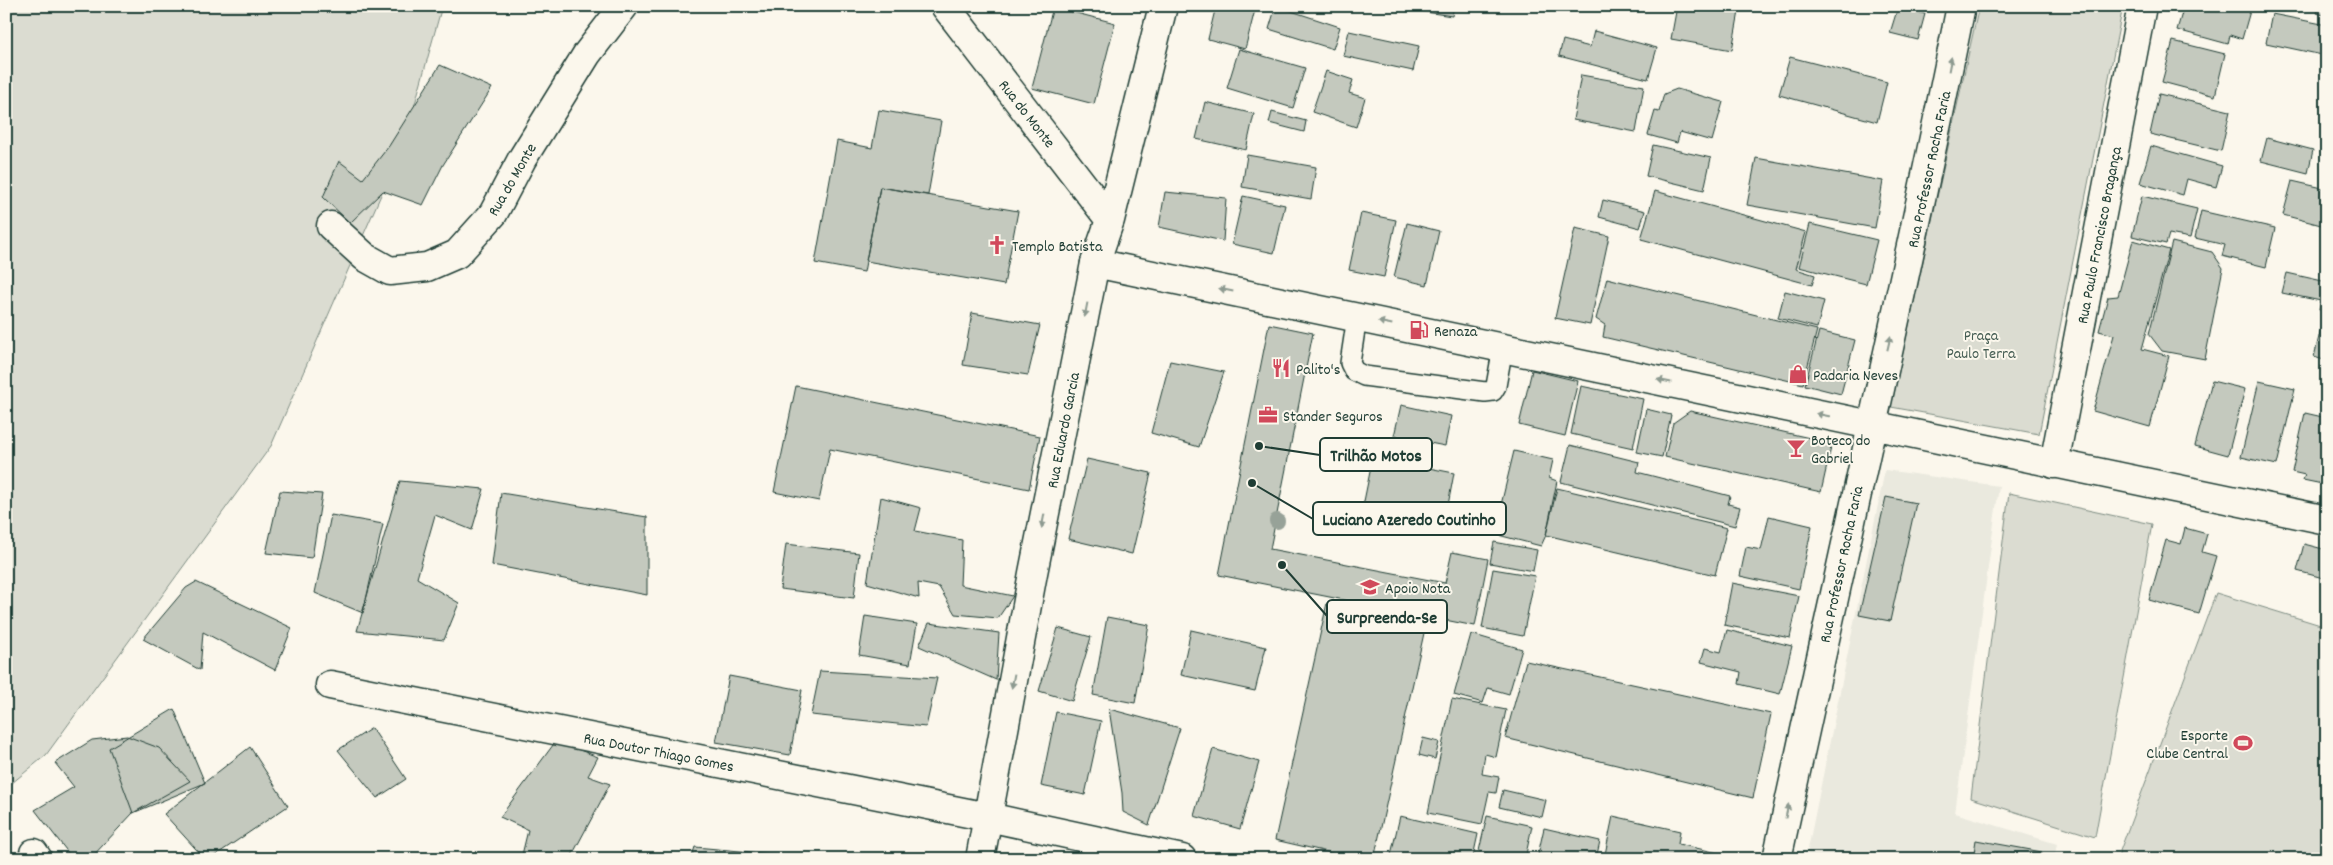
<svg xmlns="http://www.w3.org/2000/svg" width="2333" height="865" viewBox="0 0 2333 865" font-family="Dekko,sans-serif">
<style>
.built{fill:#eae9de}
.green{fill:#dbdcd1;stroke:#7d8c82}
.building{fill:#c4c9be;stroke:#1f3d34}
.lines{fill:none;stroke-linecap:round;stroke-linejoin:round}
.lane-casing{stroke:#1f3d34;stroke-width:22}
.street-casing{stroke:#1f3d34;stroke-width:31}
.secondary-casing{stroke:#1f3d34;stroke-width:31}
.lane{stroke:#fbf7ec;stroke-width:19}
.street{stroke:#fbf7ec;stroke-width:28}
.secondary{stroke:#fbf7ec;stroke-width:28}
.tree{fill:#97a298}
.oneway{fill:#8d9a90}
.labels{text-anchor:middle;stroke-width:4;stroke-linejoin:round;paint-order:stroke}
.street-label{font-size:16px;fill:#1f3d34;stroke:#fbf7ec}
.poi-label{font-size:16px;fill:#1f3d34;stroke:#fbf7ec;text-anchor:start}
.park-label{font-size:16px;fill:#455d53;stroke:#fbf7ec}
.leader{fill:none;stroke:#1f3d34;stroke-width:2}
.callout-dot{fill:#1f3d34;stroke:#fbf7ec;stroke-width:2}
.callout{fill:#fbf7ec;stroke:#1f3d34;stroke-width:2}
.callout-label{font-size:18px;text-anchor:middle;font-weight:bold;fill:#1f3d34}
</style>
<rect width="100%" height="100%" fill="#fbf7ec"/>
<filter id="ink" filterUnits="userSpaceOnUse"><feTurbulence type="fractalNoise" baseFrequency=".02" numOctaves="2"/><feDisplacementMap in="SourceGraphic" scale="10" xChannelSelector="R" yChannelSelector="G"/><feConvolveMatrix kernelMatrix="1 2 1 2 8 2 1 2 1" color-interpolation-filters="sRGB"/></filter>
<g filter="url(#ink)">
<!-- built -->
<path class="built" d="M1885,470L1999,486L1955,813L2057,844L2054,859H1806Z"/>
<!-- green -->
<path class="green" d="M6,6H442L405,140L271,446L46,755L6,788Z
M1979,6H2123L2039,434L1891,407Z
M2009,493L2152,524L2095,837L1971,798Z
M2216,593L2327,627V859H2117Z"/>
<!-- building -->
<path class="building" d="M1216,6H1256L1245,49L1208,39Z
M1276,6L1340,27L1333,49L1269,29Z
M1386,6H1454L1452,16Z
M1677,6H1740L1732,50L1671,39Z
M2184,6H2233L2250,11L2242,39L2230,35L2228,44L2177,30Z
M2319,6H2327V16L2317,13Z
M1053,7L1115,23L1094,104L1032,88Z
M1898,7L1925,14L1918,40L1890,33Z
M2272,14L2327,25V56L2266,43Z
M1349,31L1419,46L1413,71L1343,56Z
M1594,31L1657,48L1648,79L1559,56L1563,40L1590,47Z
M2173,41L2225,54L2215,96L2162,82Z
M1239,49L1305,68L1293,108L1227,88Z
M1790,57L1887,82L1877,122L1779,95Z
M440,65L492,88L443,165L423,205L383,191L350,223L323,197L339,161L363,179L389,146Z
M1326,71L1353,80L1349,93L1365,98L1356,127L1312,112Z
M1581,75L1644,86L1636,132L1573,120Z
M1677,89L1723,102L1712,141L1680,132L1677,143L1648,135L1655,111L1659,112L1664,94Z
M2159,94L2230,111L2221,151L2150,134Z
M1205,102L1254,114L1246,150L1196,139Z
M879,110L941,121L928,195L880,187L864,272L815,263L837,141L872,148Z
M1272,112L1306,121L1304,132L1269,123Z
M2267,138L2313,150L2308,173L2261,161Z
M1653,145L1711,158L1704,190L1646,176Z
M2151,146L2222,166L2216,187L2187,179L2183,195L2140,183Z
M1247,155L1316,167L1311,199L1242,187Z
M1756,158L1883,181L1875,228L1747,205Z
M2292,181L2327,189V202L2321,225L2283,215Z
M880,187L1018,211L1004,285L866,261Z
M1655,191L1806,232L1796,269L1815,275L1812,285L1641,239Z
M1165,192L1226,198L1223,241L1159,227Z
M1243,196L1285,205L1274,253L1232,244Z
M2142,196L2197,209L2190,238L2169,234L2166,244L2132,236Z
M1603,200L1645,211L1640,228L1599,217Z
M2201,211L2275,228L2266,267L2222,256L2225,245L2195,238Z
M1361,213L1396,220L1384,277L1349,270Z
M1407,223L1439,231L1427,285L1394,277Z
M1810,224L1877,240L1866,284L1799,267Z
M1575,228L1609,236L1590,325L1555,318Z
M2133,240L2169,250L2142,349L2169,356L2150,427L2093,411L2114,335L2099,331L2108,297L2118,296Z
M2172,242L2212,252L2223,268L2205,359L2162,351L2149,334Z
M2287,273L2327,282V312L2319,310L2321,301L2282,293Z
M1607,278L1817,330L1803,384L1603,337L1605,325L1596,319Z
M1785,291L1824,301L1817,328L1778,318Z
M972,313L1040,325L1028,375L963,365Z
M2323,320L2327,321V361L2314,357Z
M1269,324L1313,333L1270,549L1445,583L1452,552L1488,559L1475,626L1219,575Z
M1819,331L1855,340L1841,394L1805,385Z
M1170,361L1224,372L1199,447L1151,433Z
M1532,370L1578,381L1565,436L1519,425Z
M2212,381L2245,389L2228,455L2195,446Z
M2259,381L2295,389L2277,465L2241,457Z
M796,386L1040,436L1029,489L830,449L819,501L774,492Z
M1581,386L1643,399L1633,448L1571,434Z
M1401,405L1451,416L1445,446L1394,436Z
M1646,409L1671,415L1662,457L1637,452Z
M1690,411L1832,443L1821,492L1665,457L1673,423Z
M2305,413L2327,418V485L2303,480L2305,475L2292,472Z
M1570,445L1639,462L1637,472L1730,496L1728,504L1740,507L1735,526L1561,482Z
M1514,451L1553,460L1549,478L1557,481L1546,535L1541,546L1494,534Z
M1373,457L1454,473L1443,532L1361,516Z
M1087,459L1151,473L1132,554L1068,539Z
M400,481L484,489L472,530L435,515L417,578L459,603L444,640L357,631Z
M1557,488L1727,528L1715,575L1546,535Z
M280,491L322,494L312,558L266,553Z
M501,493L647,517V595L492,565Z
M881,497L921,508L915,531L962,540L960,585L1013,596L998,618L955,614L939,587L918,583L919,598L867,583Z
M1886,497L1916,503L1890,621L1859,615Z
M331,515L383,524L363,613L315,593Z
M1769,516L1812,526L1799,589L1740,576L1746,547L1761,550Z
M2185,528L2207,534L2202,552L2216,556L2199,614L2149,600L2166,540L2181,544Z
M1494,542L1537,550L1533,571L1490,563Z
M786,544L859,553L854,598L780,589Z
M2304,544L2327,550V579L2297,571Z
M1493,569L1535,576L1523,636L1482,628Z
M196,582L292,628L275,670L203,632L200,670L143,639L186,588Z
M1732,583L1799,596L1790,638L1724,625Z
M1327,603L1426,624L1374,859H1358L1275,840Z
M865,616L917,624L910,664L859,655Z
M1107,617L1149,625L1135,703L1093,695Z
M929,623L999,633L996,680L919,646Z
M1058,628L1091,637L1072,701L1039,691Z
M1191,630L1266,647L1255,691L1181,675Z
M1727,630L1792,646L1780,694L1739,684L1741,672L1701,662L1705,648L1721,652Z
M1471,634L1522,649L1509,694L1488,688L1483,703L1454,695Z
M1526,661L1771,714L1753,798L1505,738Z
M820,671L937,678L926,727L811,715Z
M729,676L802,690L790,755L716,742Z
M1452,699L1506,710L1496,757L1485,754L1482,774L1499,777L1496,793L1489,792L1482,824L1428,813Z
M174,709L205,783L133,813L109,748Z
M1109,709L1180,728L1149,825L1123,812L1122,793Z
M1056,712L1101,721L1085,795L1041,786Z
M372,728L406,779L377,798L338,750Z
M127,736L159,748L190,781L133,813L90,859H73L35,810L74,787L55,763L92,740Z
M1423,738L1439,742L1435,759L1419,755Z
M556,741L598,757L588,776L610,784L570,859H521L528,830L500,817Z
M250,747L288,806L210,859H205L164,814Z
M1213,749L1259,762L1240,829L1194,816Z
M1503,790L1546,800L1542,817L1499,807Z
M1400,816L1478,834L1473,857L1480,859H1390Z
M1487,816L1532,826L1525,859H1513L1479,851Z
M1613,816L1680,831L1678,844L1745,859H1604Z
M1544,828L1600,841L1596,859H1537Z
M1976,840L2042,852L2041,859H1973Z
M695,847L774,854L773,859H691Z
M1014,854L1033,859H1012Z"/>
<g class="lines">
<!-- lane casing -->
<g class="lane-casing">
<path id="lane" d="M1357,317L1350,363L1354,371L1364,376L1485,392L1493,391L1496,386L1503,347"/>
</g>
<!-- street casing -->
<g class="street-casing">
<path id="street" d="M945,6L1110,220
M331,226L365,257L390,271L427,267L457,254L493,214L522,159L587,54L624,6
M1095,263L1110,220L1163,6
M2054,464L2142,6
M330,685L988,817L1182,859
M34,853L38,859"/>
</g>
<!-- secondary casing -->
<g class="secondary-casing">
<path id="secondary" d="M980,859L1033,573L1095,263L2327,520
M1777,859C1838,575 1904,291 1961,6"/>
</g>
<!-- lane -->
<use href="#lane" class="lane"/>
<!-- street -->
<use href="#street" class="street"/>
<!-- secondary -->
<use href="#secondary" class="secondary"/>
</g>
<!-- trees -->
<circle class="tree" cx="1277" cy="521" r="8"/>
<!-- one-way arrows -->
<defs><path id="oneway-solid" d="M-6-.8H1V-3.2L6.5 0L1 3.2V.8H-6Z" transform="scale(1.25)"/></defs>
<g class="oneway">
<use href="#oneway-solid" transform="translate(1950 64) rotate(-79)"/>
<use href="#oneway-solid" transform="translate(1226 290) rotate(-168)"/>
<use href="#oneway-solid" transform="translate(1086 310) rotate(101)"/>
<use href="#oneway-solid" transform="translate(1385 323) rotate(-168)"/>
<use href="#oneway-solid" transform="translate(1889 343) rotate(-77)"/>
<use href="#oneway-solid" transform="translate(1664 381) rotate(-168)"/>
<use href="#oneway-solid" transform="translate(1823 415) rotate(-168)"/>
<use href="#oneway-solid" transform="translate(1043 521) rotate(101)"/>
<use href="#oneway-solid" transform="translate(1013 681) rotate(101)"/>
<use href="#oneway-solid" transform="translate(1787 811) rotate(-78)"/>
</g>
</g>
<!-- icons -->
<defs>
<g id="church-bare" transform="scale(1.5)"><path d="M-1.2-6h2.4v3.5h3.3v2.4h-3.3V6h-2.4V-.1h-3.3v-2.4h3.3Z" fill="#d1495b" stroke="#fbf7ec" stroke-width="2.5" paint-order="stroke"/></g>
<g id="fuel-bare" transform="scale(1.5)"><path d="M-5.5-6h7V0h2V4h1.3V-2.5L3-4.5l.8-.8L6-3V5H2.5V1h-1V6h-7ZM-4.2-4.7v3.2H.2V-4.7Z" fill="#d1495b" stroke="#fbf7ec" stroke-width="2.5" paint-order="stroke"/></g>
<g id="restaurant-bare" transform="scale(1.5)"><path d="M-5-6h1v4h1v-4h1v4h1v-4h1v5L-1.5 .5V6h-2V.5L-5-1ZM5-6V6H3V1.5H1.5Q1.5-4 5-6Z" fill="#d1495b" stroke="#fbf7ec" stroke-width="2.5" paint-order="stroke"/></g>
<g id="shop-bare" transform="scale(1.5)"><path d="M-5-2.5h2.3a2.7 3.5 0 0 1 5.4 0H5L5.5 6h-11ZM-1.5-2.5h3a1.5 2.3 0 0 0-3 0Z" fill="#d1495b" stroke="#fbf7ec" stroke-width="2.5" paint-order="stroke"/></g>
<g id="office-bare" transform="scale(1.5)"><path d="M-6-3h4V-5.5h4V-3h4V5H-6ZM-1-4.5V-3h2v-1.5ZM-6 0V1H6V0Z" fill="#d1495b" stroke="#fbf7ec" stroke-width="2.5" paint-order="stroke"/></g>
<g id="bar-bare" transform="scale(1.5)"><path d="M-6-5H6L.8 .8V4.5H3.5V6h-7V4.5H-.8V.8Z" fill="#d1495b" stroke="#fbf7ec" stroke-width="2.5" paint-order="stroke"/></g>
<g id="university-bare" transform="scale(1.5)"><path d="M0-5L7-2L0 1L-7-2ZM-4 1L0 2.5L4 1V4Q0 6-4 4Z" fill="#d1495b" stroke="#fbf7ec" stroke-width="2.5" paint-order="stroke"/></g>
<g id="stadium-bare" transform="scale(1.5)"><path d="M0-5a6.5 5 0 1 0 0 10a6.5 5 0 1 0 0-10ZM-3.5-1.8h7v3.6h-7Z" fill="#d1495b" stroke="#fbf7ec" stroke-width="2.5" paint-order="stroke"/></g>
</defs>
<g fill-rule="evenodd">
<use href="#church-bare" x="997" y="245"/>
<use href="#fuel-bare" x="1419" y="330"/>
<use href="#restaurant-bare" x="1281" y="368"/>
<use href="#shop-bare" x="1798" y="374"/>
<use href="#office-bare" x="1268" y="415"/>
<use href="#bar-bare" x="1796" y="448"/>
<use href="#university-bare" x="1370" y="587"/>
<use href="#stadium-bare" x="2243" y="743"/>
</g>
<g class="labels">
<!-- street labels -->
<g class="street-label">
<text transform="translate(1028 113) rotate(52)" y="6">Rua do Monte</text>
<text transform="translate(1928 169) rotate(-78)" y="6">Rua Professor Rocha Faria</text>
<text transform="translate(511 179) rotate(-60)" y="6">Rua do Monte</text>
<text transform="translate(2098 235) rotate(-79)" y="6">Rua Paulo Francisco Bragança</text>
<text transform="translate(1062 430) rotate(-79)" y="6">Rua Eduardo Garcia</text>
<text transform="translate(1840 564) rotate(-78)" y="6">Rua Professor Rocha Faria</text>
<text transform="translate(659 751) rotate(11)" y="6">Rua Doutor Thiago Gomes</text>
</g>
<!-- poi labels -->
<g class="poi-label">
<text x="1012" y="251">Templo Batista</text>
<text x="1434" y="336">Renaza</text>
<text x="1296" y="374">Palito's</text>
<text x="1813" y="380">Padaria Neves</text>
<text x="1283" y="421">Stander Seguros</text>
<text x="1811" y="445">Boteco do<tspan x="1811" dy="18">Gabriel</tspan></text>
<text x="1385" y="593">Apoio Nota</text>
<text x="2228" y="740" text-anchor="end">Esporte<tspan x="2228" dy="18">Clube Central</tspan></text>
</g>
<!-- park labels -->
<g class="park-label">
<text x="1981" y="340">Praça<tspan x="1981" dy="18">Paulo Terra</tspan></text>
</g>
</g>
<!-- callouts -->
<path class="leader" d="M1259 446L1320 455M1252 483L1313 519M1282 565L1327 616"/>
<g class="callout-dot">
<circle cx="1259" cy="446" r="5"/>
<circle cx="1252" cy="483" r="5"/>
<circle cx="1282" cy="565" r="5"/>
</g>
<g class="callout">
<rect x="1320" y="438" width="112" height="33" rx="5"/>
<rect x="1313" y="502" width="193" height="33" rx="5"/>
<rect x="1327" y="600" width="120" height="33" rx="5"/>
</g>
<g class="callout-label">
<text x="1376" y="461">Trilhão Motos</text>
<text x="1409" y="525">Luciano Azeredo Coutinho</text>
<text x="1387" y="623">Surpreenda-Se</text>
</g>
<!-- margin -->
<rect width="2333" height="865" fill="none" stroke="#fbf7ec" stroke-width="25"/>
<rect x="12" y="12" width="2308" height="840" fill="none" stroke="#1f3d34" stroke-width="2" filter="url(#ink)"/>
</svg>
